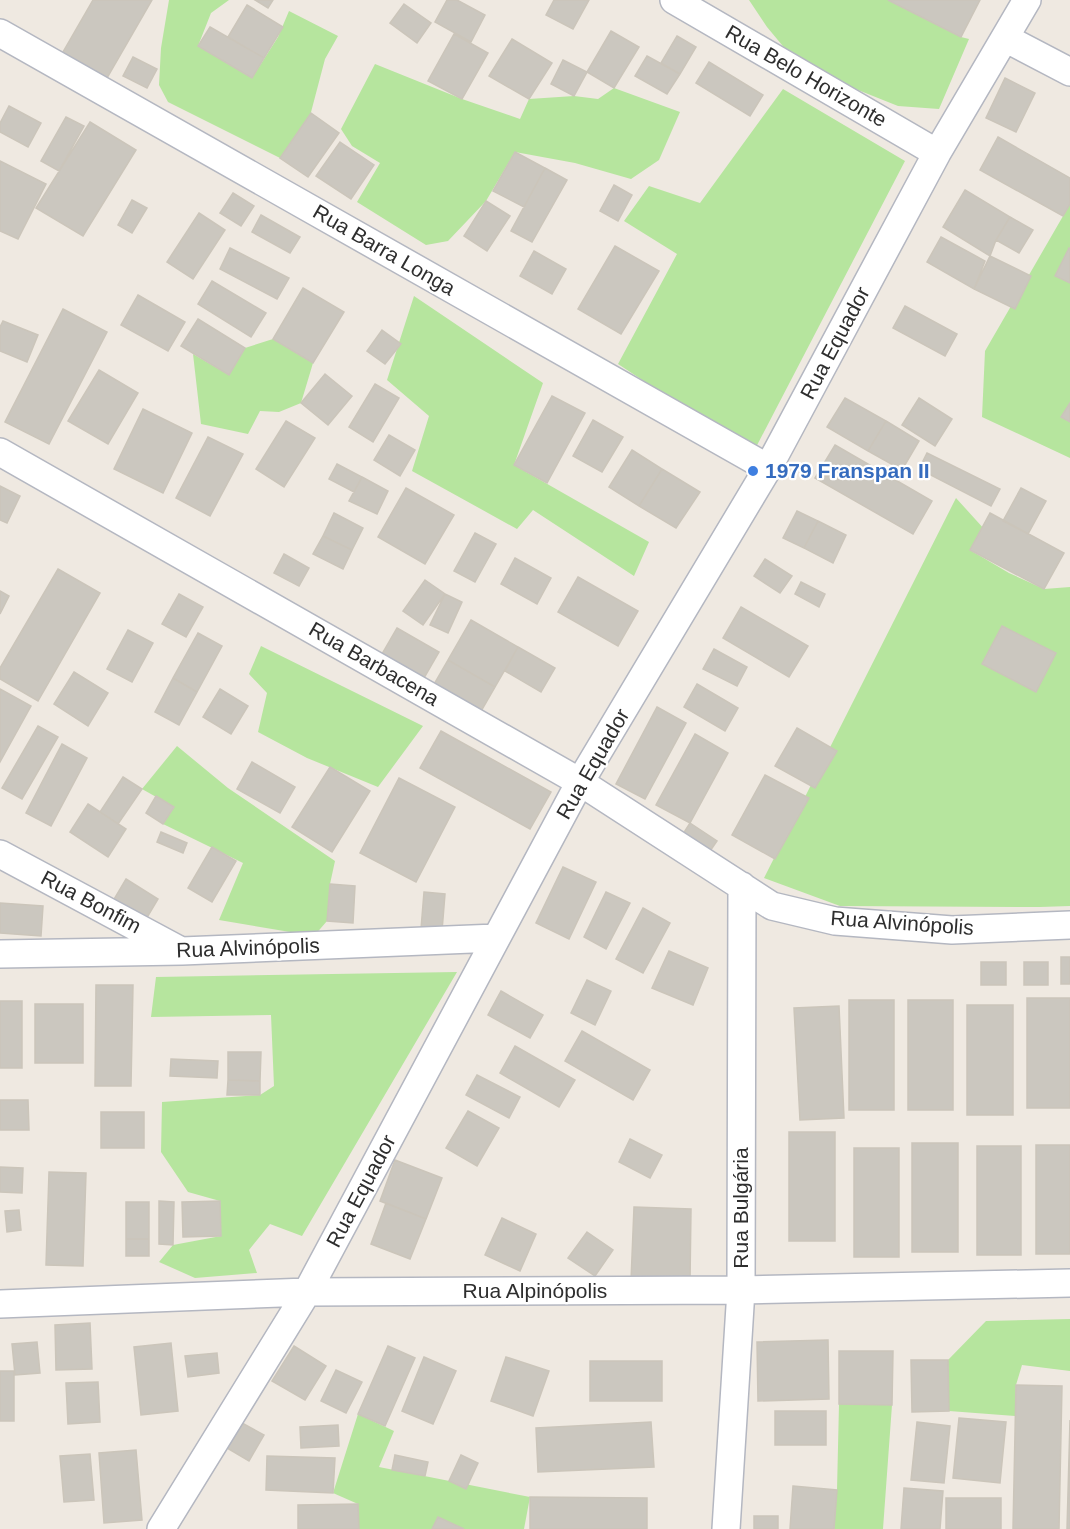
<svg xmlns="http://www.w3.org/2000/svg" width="1070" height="1529" viewBox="0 0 1070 1529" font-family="Helvetica,sans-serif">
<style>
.green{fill:#b6e59e}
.building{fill:#cbc7bf;stroke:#cbc5ba;stroke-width:1.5}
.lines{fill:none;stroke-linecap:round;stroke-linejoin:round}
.street-casing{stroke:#b4b7c1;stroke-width:30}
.street{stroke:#fff;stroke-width:27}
.shop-dot{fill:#3f7fe0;stroke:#fff;stroke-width:2}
.labels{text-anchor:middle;stroke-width:4.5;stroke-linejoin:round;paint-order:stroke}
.street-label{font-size:21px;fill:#2e2e2e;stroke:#fff}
.shop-label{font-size:21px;font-weight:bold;fill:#366cbe;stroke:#fff;text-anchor:start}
</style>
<rect width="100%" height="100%" fill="#efe9e1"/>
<!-- green -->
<path class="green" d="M169,0H229L211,13L198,46L252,78L278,37L289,11L338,36L325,59L310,116L280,158L168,102L159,85L161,48Z
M749,0H893L961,37L969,39L939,109L898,106L853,88L787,51L767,27Z
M375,64L462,99L520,119L529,99L574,96L598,99L614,88L680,112L659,160L631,179L575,163L515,152L486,201L448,241L426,245L357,202L380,163L352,146L341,129Z
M783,89L905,161L753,453L618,364L677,254L624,221L649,186L700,203Z
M1070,204V458L982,417L985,351Z
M414,296L543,383L514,465L649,542L634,576L533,510L517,529L412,471L429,416L387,380Z
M273,339L313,363L301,403L279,412L260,411L248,434L201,424L193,354L229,375L245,348Z
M956,498L985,530L970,550L1009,573L1044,589L1070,587V906L1040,907L840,906L764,878Z
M261,646L423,726L378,787L307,758L258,732L267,693L249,674Z
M177,746L228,788L335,861L330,884L327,921L314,936L219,920L243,863L163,824L174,807L142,789Z
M457,972L302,1236L270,1224L249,1250L257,1273L195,1278L159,1262L173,1245L221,1236L220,1201L188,1192L161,1152L162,1102L260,1095L274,1086L271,1015L151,1017L156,977Z
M1070,1319V1371L1022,1365L1016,1385L1015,1416L949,1411L948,1360L986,1321Z
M839,1404L892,1405L883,1529H834L837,1490Z
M358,1414L394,1431L379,1467L530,1497L524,1529H359L358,1504L333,1493Z"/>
<!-- building -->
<path class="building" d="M93,0H152L107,78L63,52Z
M255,0H273L268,8Z
M447,0H457L485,15L471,42L435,22Z
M554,0H589L573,29L546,15Z
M888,0H980L961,37Z
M404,4L431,23L417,43L390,23Z
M247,5L283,27L264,58L228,37Z
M210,27L264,58L252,78L198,46Z
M611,31L639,47L614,88L587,72Z
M454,34L488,53L462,99L428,81Z
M677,36L696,47L680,74L661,63Z
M512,39L552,63L529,99L489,76Z
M647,56L680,74L667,94L635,76Z
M133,57L157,69L147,88L123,76Z
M563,60L587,72L574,96L551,84Z
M709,62L763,95L750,116L696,83Z
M1005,78L1035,93L1016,132L986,118Z
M9,106L41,123L28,147L0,132V123Z
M311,113L339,133L308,177L280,158Z
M66,117L84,126L59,171L41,161Z
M90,122L136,150L83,236L36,208Z
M998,137L1070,178V204L1063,216L980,170Z
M340,142L374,165L351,199L316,176Z
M515,152L545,168L524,207L493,191Z
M0,161L46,184L18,239L0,231Z
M545,168L567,180L532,242L511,231Z
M614,185L632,195L618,221L600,211Z
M965,190L1010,217L996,240L990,256L943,227Z
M233,193L254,206L241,226L220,213Z
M132,200L147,208L132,233L118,225Z
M486,201L510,216L487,251L464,236Z
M199,213L225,230L193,279L167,262Z
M261,215L300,237L290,253L252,232Z
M1010,217L1033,230L1019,253L996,240Z
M941,237L985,261L974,289L927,262Z
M615,246L659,271L621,334L578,309Z
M230,248L289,278L277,299L220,269Z
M1069,248L1070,249V283L1055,276Z
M534,251L566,269L552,294L520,276Z
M990,256L1031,276L1015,309L974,289Z
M212,281L266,313L251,337L198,304Z
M303,288L344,312L313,363L273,339Z
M138,295L185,322L168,351L121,325Z
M905,306L957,334L945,356L893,328Z
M63,309L107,332L49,444L5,422Z
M198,319L245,348L229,375L181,346Z
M3,321L38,335L27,362L0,351V327Z
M382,330L401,344L385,364L367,351Z
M99,370L138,393L108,444L68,421Z
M325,374L352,396L328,425L301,403Z
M375,384L399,398L373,442L349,427Z
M552,396L585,413L547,483L514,465Z
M845,398L886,421L868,451L827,427Z
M919,398L952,419L935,446L902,425Z
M1070,403V422L1061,417Z
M143,409L192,433L163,493L114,469Z
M593,420L623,437L602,472L573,456Z
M286,421L315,438L284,487L256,469Z
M886,421L919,441L902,470L868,451Z
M389,435L415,450L400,476L374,460Z
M208,437L243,454L210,516L176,498Z
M835,445L932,501L913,534L815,478Z
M632,450L662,469L639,506L609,487Z
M927,453L1000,489L991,506L919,469Z
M337,464L362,477L354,492L329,479Z
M662,469L700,492L676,528L639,506Z
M362,477L388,491L377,514L349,501Z
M0,486L20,496L7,523L0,520Z
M406,488L454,515L425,564L378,537Z
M1021,488L1046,501L1028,534L1003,521Z
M797,511L818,521L804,548L783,538Z
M334,513L363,528L352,550L323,536Z
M990,513L1064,553L1044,589L970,550Z
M818,521L846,535L833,563L804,548Z
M475,533L496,544L475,582L454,571Z
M323,536L352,550L343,569L313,554Z
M284,554L309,568L299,586L274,573Z
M515,558L551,578L537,604L501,584Z
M765,559L792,576L780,593L754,576Z
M58,569L100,593L38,701L0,679V668Z
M578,577L638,611L618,646L558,612Z
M425,580L445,594L423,625L403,611Z
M801,582L825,594L819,607L795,594Z
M0,591L9,596L0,614Z
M179,594L203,607L186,637L162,624Z
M445,594L462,602L448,633L430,625Z
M741,607L808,646L789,677L723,638Z
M471,620L518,647L495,687L448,660Z
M1002,626L1056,653L1036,692L982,664Z
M397,628L439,652L424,678L382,654Z
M128,630L153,643L132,682L107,669Z
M198,633L222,646L197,692L173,678Z
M518,647L555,668L541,692L505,671Z
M714,649L747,667L737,686L703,669Z
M448,660L495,687L480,713L433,686Z
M74,672L108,693L88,726L54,704Z
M173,678L197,692L179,725L155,712Z
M697,684L738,708L725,731L684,707Z
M0,689L31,706L0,762Z
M220,689L248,706L231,734L203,717Z
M657,707L686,723L645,799L616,784Z
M38,726L58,737L22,799L2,788Z
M797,728L837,751L815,788L775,766Z
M441,731L551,792L530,829L420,768Z
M695,734L728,753L690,823L656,805Z
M62,744L87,758L51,826L26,813Z
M252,762L295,787L280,813L237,789Z
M330,767L370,791L332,852L292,827Z
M765,775L809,798L775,859L732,835Z
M123,777L142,789L118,824L100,812Z
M399,778L455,807L416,882L360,853Z
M156,796L174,807L163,824L146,813Z
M88,804L126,829L108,857L70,832Z
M690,823L717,841L708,854L681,837Z
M161,832L187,843L183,853L157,842Z
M212,847L236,861L212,902L188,888Z
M563,867L596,882L569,939L536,923Z
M126,879L158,899L142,926L110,906Z
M330,884L355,886L353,923L327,921Z
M424,892L445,894L442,931L421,929Z
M606,892L630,903L606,949L584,937Z
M0,903L43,906L41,936L0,933Z
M643,908L670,923L643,973L616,959Z
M669,951L708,968L693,1005L652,988Z
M1061,957H1070V984H1061Z
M981,962H1006V985H981Z
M1024,962H1048V985H1024Z
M587,980L611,991L595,1025L571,1013Z
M96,985H133L131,1086H95Z
M501,991L543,1015L530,1038L488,1015Z
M1027,998H1070V1108H1027Z
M849,1000H894V1110H849Z
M908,1000H953V1110H908Z
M0,1001H22V1068H0Z
M35,1004H83V1063H35Z
M967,1005H1013V1115H967Z
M839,1006L844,1118L800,1120L794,1008Z
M582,1031L650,1070L633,1100L565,1061Z
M515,1046L575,1080L559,1107L500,1073Z
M228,1052H261L260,1081L228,1080Z
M171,1059L218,1061L217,1078L170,1076Z
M477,1075L520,1097L509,1118L466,1095Z
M228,1080L260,1081V1095H227Z
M0,1100H28L29,1130H0Z
M468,1111L499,1128L477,1166L446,1148Z
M101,1112H144V1148H101Z
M789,1132H835V1241H789Z
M630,1139L662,1155L650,1178L619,1162Z
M912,1143H958V1252H912Z
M1036,1145H1070V1254H1036Z
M977,1146H1021V1255H977Z
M854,1148H899V1257H854Z
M395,1160L442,1178L426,1219L380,1201Z
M0,1167L23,1168L22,1193L0,1192Z
M49,1172L86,1173L83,1266L46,1265Z
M159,1201L174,1202L173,1245L159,1244Z
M220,1201L221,1236L183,1237L182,1202Z
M126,1202H149V1239H126Z
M386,1203L426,1219L410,1259L371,1244Z
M634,1207L691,1209L690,1282L631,1281Z
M19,1210L21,1230L7,1232L5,1211Z
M502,1218L536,1234L520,1271L485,1255Z
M587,1232L613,1250L595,1276L568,1258Z
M126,1239H149V1256H126Z
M90,1323L92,1369L56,1370L55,1325Z
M828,1340L829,1399L758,1401L757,1342Z
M37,1342L40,1373L15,1375L12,1344Z
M171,1343L178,1411L141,1415L134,1347Z
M294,1346L326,1366L305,1400L272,1381Z
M388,1346L415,1358L385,1426L358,1414Z
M839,1351H893L892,1405L839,1404Z
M217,1353L219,1373L188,1377L185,1356Z
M424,1357L456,1371L433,1424L402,1411Z
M506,1357L549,1371L533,1416L491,1401Z
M911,1360H948L949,1411L912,1412Z
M590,1361H662V1401H590Z
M336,1370L362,1382L346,1413L321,1401Z
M0,1371H14V1421H0Z
M98,1382L100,1422L68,1424L66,1383Z
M1016,1385L1062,1386L1059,1529H1013Z
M775,1411H826V1445H775Z
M959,1418L1006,1422L1000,1483L953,1478Z
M1070,1420V1529H1067Z
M651,1422L654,1467L538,1472L536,1428Z
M917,1422L950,1426L944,1483L911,1480Z
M242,1423L264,1435L249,1461L227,1448Z
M338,1425L339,1446L301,1448L300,1427Z
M136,1450L142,1520L104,1523L99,1453Z
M90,1454L94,1500L64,1502L60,1456Z
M395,1455L428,1462L425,1476L392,1470Z
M461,1455L478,1463L466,1489L449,1481Z
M267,1456L335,1458L333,1493L266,1490Z
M793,1486L837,1490L834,1529H790Z
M904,1488L943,1491L940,1529H901Z
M530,1497L647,1498V1529H530Z
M946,1498H1001V1529H946Z
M358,1504L359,1529H298V1505Z
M754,1516H778V1529H754Z
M438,1517L464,1529H432Z"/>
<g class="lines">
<!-- street casing -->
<g class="street-casing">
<path id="street" d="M674,0L937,153
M0,33L768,468
M1005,38L1070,72
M0,452L580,782L772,906L835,921L952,930L1070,925
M0,854L181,951
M0,954L182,951L496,938
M0,1304L307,1292L741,1290L1070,1283
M161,1529L307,1292L580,782L768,468L937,153L1027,0
M726,1529L741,1290L742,886"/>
</g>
<!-- street -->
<use href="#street" class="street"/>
</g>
<!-- markers -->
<circle class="shop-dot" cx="753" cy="471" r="6"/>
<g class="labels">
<!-- street labels -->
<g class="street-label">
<text transform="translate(806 76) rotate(30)" y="7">Rua Belo Horizonte</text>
<text transform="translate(384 250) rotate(30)" y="7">Rua Barra Longa</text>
<text transform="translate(835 343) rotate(-62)" y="7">Rua Equador</text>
<text transform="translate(374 664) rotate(30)" y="7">Rua Barbacena</text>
<text transform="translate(593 764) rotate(-60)" y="7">Rua Equador</text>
<text transform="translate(91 902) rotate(28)" y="7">Rua Bonfim</text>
<text transform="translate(902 923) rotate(4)" y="7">Rua Alvinópolis</text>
<text transform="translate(248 948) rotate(-2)" y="7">Rua Alvinópolis</text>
<text transform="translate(361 1191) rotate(-62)" y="7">Rua Equador</text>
<text transform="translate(741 1208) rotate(-90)" y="7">Rua Bulgária</text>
<text x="535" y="1298">Rua Alpinópolis</text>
</g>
<!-- shop labels -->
<g class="shop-label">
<text x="765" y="478">1979 Franspan II</text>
</g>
</g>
</svg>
